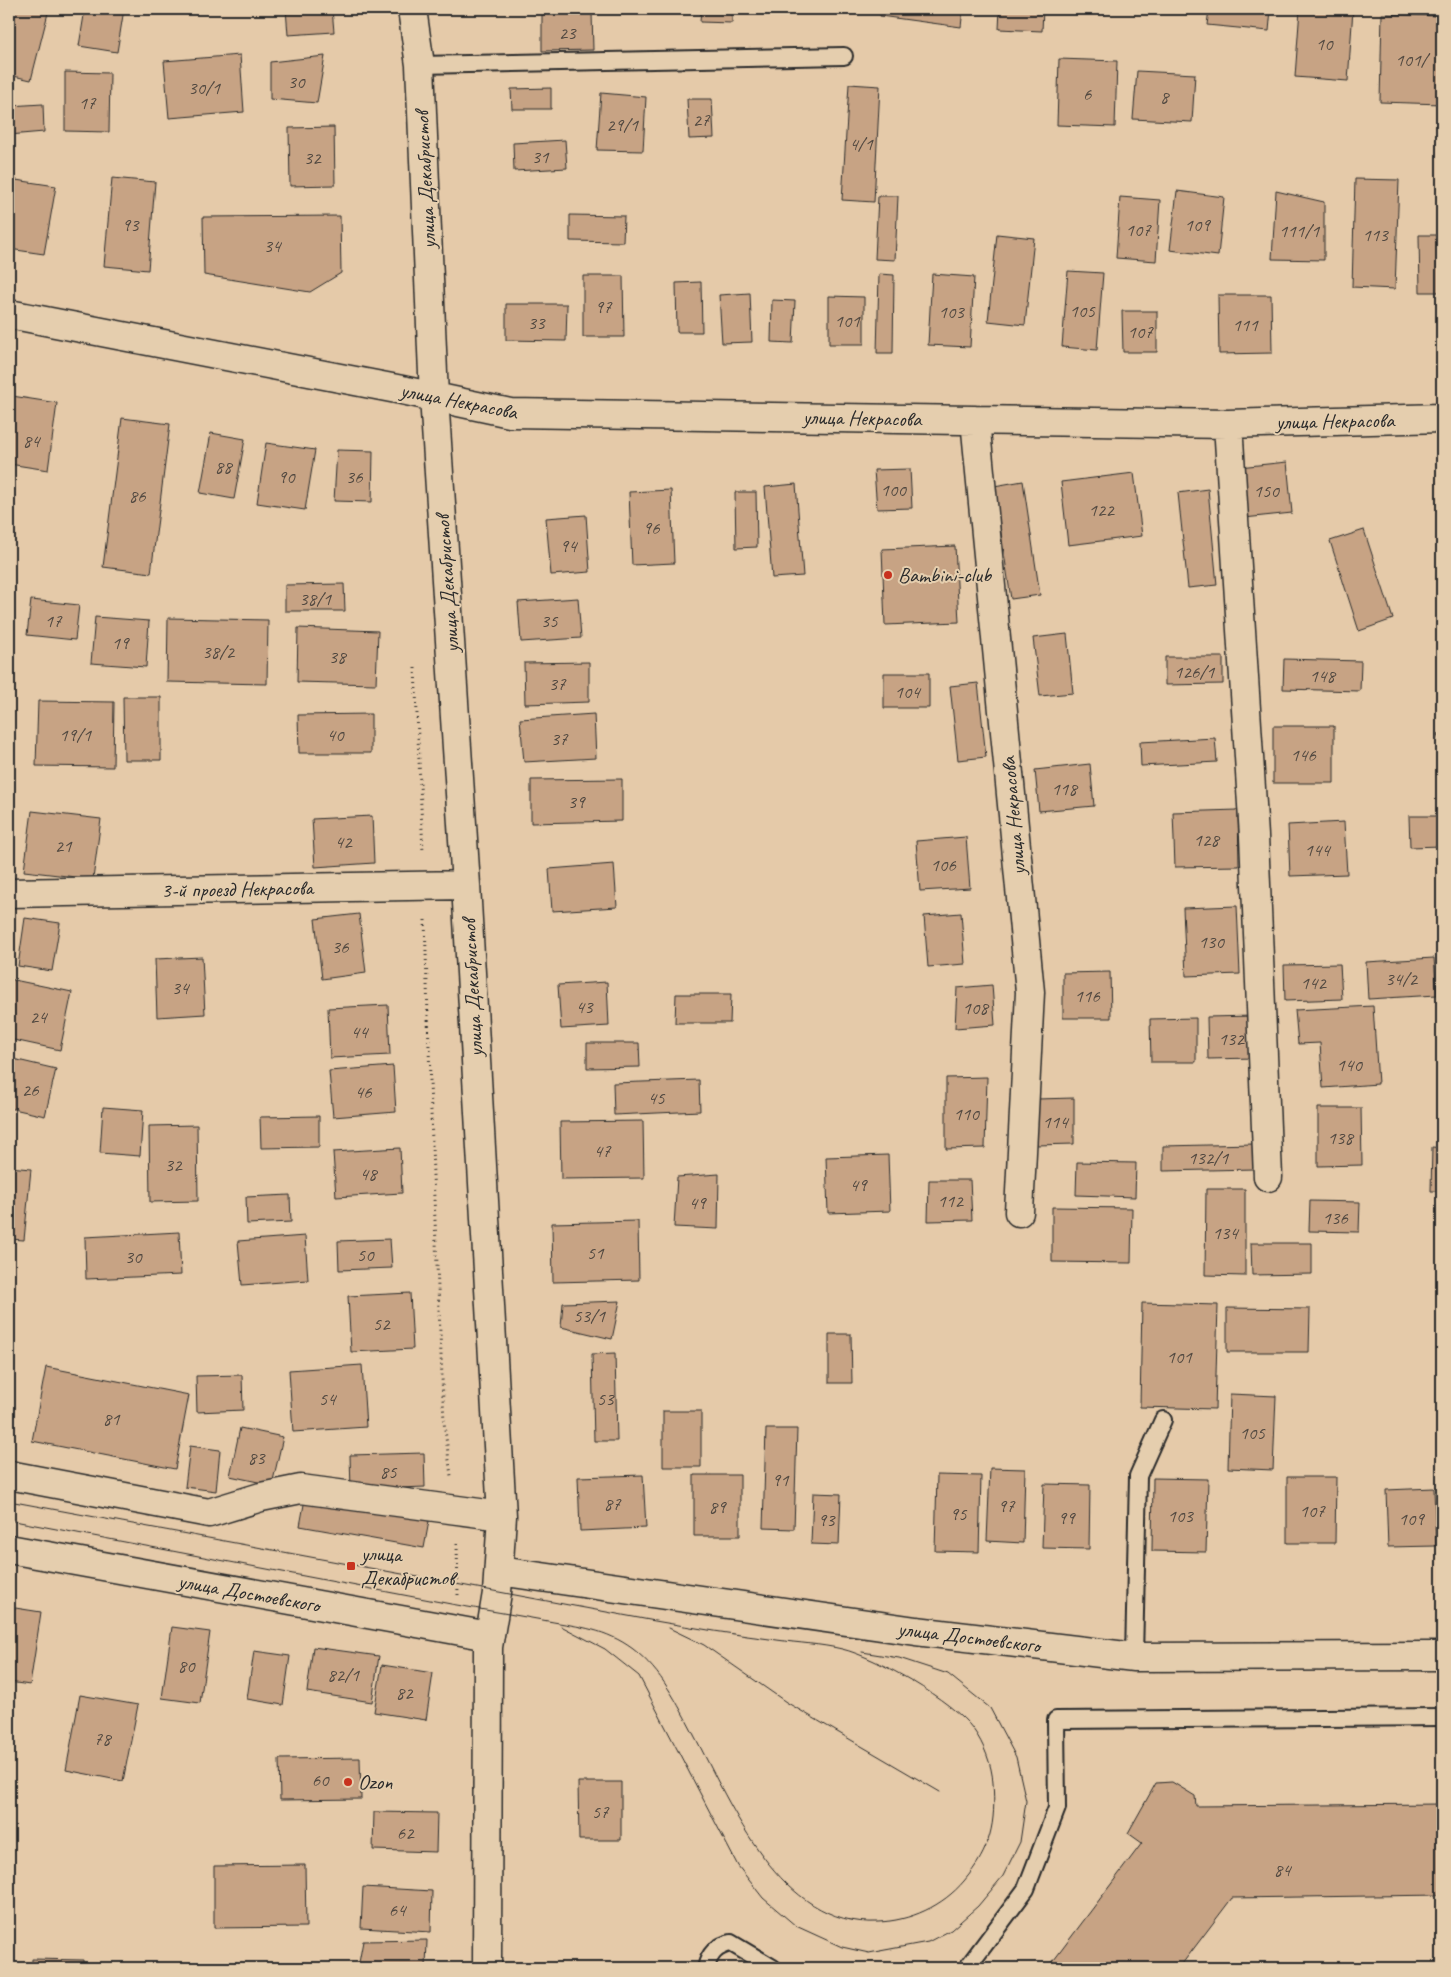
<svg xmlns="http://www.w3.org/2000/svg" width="1451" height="1977" viewBox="0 0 1451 1977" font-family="Caveat,sans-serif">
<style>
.building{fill:#c7a384;stroke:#2b2b2b}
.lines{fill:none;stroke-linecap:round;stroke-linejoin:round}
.service-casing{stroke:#2b2b2b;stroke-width:20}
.minor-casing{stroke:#2b2b2b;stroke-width:31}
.path{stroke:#2b2b2b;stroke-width:3;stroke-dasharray:1 4;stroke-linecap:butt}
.service{stroke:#e5ceae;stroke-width:16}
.minor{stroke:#e5ceae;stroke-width:28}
.tram{stroke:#2b2b2b;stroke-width:1}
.poi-dot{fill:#c8321e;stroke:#e5ceae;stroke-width:2}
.labels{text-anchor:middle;stroke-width:4;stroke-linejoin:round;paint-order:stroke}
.number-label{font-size:19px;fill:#524941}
.street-label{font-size:21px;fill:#2b2b2b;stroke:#e5ceae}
.poi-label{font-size:21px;fill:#2b2b2b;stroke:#e5ceae;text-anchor:start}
</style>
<rect width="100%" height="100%" fill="#e5caa9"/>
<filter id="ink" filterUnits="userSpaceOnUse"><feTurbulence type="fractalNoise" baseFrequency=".02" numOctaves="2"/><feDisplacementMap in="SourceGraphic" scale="10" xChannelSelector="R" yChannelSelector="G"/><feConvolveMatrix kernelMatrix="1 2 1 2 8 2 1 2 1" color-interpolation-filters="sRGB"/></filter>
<g filter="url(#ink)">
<!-- building -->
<path class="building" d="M9,9H49L31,80L9,75Z
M85,9H124L117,52L79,46Z
M286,9H332L334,32L288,35Z
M701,9H732V23L700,22Z
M881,9H963L961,27L880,16Z
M1000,9H1043L1042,31L999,29Z
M1209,9H1271L1269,31L1207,25Z
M1300,9H1353L1348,81L1295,77Z
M592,13L593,50L542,51V14Z
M1382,14L1442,16V104L1380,102Z
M240,55L244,112L169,118L164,61Z
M325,56L317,103L270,99V62Z
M1059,59L1117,61L1115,127L1057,125Z
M1137,71L1195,74L1192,122L1133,119Z
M65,72L110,73L109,132L65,131Z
M849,84L880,86L874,202L842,200Z
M551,88V109H512L511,89Z
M601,93L646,97L643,151L597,150Z
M687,99H712L714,138L689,139Z
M43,104L44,132L9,135V106Z
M334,127L335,185L290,186L289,128Z
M565,140L567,168L514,171L513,143Z
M112,178L155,182L148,270L104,266Z
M9,179L56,186L44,254L9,249Z
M1355,179L1399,180L1395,289L1352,287Z
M1177,191L1224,197L1218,256L1170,250Z
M1276,191L1324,202V260L1272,259Z
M878,196H898L895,260L875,259Z
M1120,197L1160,200L1156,261L1116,258Z
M570,215L624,216L623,242L570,241Z
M340,216L341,273L310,292L204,275L203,217Z
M997,234L1034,238L1025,325L988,321Z
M1419,235H1442V292H1420Z
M1068,271L1103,273L1097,350L1062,347Z
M879,274L894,275L893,353H877Z
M932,274L974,277L970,347L928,345Z
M583,276H623L624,337H583Z
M701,282L702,332H677L676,283Z
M750,293L752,342L722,343L719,295Z
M1218,295H1271L1272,353L1219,354Z
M829,296L864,297V344H829Z
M772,300L795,301L793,343L771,342Z
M506,304H567L566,341L506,340Z
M1122,311H1157V352H1123Z
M12,396L57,403L48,470L9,464V417Z
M122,418L170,424L151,573L103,567Z
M211,433L245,439L234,499L200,493Z
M266,443L315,450L305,510L257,503Z
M337,450L373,451L372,502L334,501Z
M1287,462L1292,513L1244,518L1239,467Z
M910,469L912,508L877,509L874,470Z
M1134,473L1142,536L1068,545L1061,482Z
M1023,481L1040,595L1011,599L994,486Z
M796,484L803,576L772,578L765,487Z
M1208,489L1217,585L1188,588L1178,493Z
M671,490L674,563L632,565L629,492Z
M735,492H756L757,547L736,548Z
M586,515L590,572L551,575L546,518Z
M1364,530L1393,619L1359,631L1330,541Z
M955,546L959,622L885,625L882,549Z
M344,584L345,611H285V585Z
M578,598L581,638L521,642L518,602Z
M31,600L79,605L75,640L27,635Z
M95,617L149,621L146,667L91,663Z
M168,618L268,620L267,684L167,682Z
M298,628L378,631L376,684L297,682Z
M1067,634L1073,693L1040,696L1033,638Z
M1165,657H1223V684L1165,685Z
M1284,659L1361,661L1360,691L1283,689Z
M589,662V702L525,704L524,663Z
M884,673H929V708H884Z
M978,683L986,757L958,760L950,686Z
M123,697H161V760H124Z
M38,701L114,702L113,767L36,766Z
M371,714V753H299L298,715Z
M594,714L596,758L524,762L520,719Z
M1273,726H1334V783H1273Z
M1442,732V750L1437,734Z
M1215,738L1217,762L1141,766L1140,742Z
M1090,764L1094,806L1039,811L1035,770Z
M622,779V821L531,823V780Z
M1238,810L1239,866L1175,867L1173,812Z
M32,811L101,819L93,879L24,871Z
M372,816L374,863L315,867L312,819Z
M1409,816H1442V846L1410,847Z
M1344,822L1347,874L1290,876L1288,825Z
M966,837L970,888L920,891L916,841Z
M614,864L617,907L552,911L549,869Z
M1237,906L1240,974L1186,976L1183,908Z
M961,913L965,964L928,967L924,916Z
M359,914L366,973L322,979L315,919Z
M25,918L60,923L52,971L18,966Z
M202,957L205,1014L157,1017L155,959Z
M1434,958L1437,995L1368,999L1366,962Z
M1340,964L1342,999L1285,1001L1284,965Z
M1110,972L1111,1018H1063V973Z
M9,979L72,992L60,1050L9,1039Z
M607,982L609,1026L561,1029L558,985Z
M992,985L995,1025L955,1028L957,988Z
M676,994H731L730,1023H675Z
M388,1005L390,1055L330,1058L328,1008Z
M1373,1006L1378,1084L1323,1088L1320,1043L1298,1044L1295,1010Z
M1254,1016L1255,1058L1208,1059L1207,1017Z
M1196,1018V1062H1151L1150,1019Z
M587,1043H639L640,1067L587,1068Z
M9,1058L56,1069L45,1116L9,1108Z
M393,1066L396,1112L333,1117L329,1071Z
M987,1077L985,1148L946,1149V1078Z
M699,1080L700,1111L614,1115L613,1083Z
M1074,1098V1144L1036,1145L1037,1099Z
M103,1107L143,1110L140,1156L100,1153Z
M1318,1108H1361L1362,1165L1318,1166Z
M319,1116V1147L261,1148L260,1117Z
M643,1121L644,1178L561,1179L560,1122Z
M197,1125L198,1201L150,1202L149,1126Z
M1254,1144V1169L1163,1171V1146Z
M1432,1147L1442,1148V1191H1431Z
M400,1148L402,1193L336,1197L333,1152Z
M888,1155L890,1211L828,1213L826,1157Z
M1077,1162L1136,1163L1135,1197L1076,1195Z
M9,1167L31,1169L24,1240L9,1239Z
M719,1174L718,1229L674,1227L677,1177Z
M929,1180H970L972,1220L928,1221Z
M1206,1189H1245V1276L1205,1275Z
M290,1195L291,1222L247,1224L246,1197Z
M1310,1201L1360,1202L1359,1232L1309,1231Z
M1052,1207L1132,1208L1131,1263L1052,1262Z
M638,1221L639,1280L553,1282L552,1223Z
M179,1232L181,1275L86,1279L85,1237Z
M305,1236L308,1280L242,1285L238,1241Z
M390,1239L392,1268L339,1270L338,1241Z
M1251,1243H1312V1274L1252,1275Z
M410,1293L413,1349L351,1352L348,1296Z
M620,1301L612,1339L561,1327L563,1303Z
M1142,1303L1218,1305L1215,1409L1140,1407Z
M1227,1308L1310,1309L1309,1352H1227Z
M829,1334H851L852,1383H829Z
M615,1353L617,1441H594L592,1354Z
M362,1365L366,1427L293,1432L289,1370Z
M46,1367L189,1395L175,1469L32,1441Z
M242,1375L243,1410L197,1412L196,1376Z
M1230,1394L1276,1396L1273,1470L1228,1468Z
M663,1411H701V1467H663Z
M240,1428L283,1437L272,1485L230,1476Z
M766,1429H797L794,1529L763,1528Z
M190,1446L220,1450L216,1491L185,1487Z
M424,1453L425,1487L351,1490L350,1455Z
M990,1468L1025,1469L1023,1543L987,1541Z
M643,1475L646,1528L580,1531L578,1477Z
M694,1475H740V1536H694Z
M937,1475L981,1476L979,1552L935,1551Z
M1287,1477H1336L1335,1543H1287Z
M1153,1478L1208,1479L1206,1552L1152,1551Z
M1044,1484L1090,1485L1089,1549L1042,1548Z
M1434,1488L1436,1546L1388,1547L1386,1490Z
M813,1493L841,1494L839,1545L811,1544Z
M305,1499L429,1521L424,1548L300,1526Z
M9,1607L41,1612L30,1685L9,1682Z
M172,1627L210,1632L200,1703L162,1698Z
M313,1647L379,1656L372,1702L307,1692Z
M254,1651L290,1656L283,1705L247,1699Z
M382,1665L433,1673L426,1720L374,1712Z
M80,1695L138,1705L123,1781L66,1770Z
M360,1758L361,1799L280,1800L279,1759Z
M578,1782H621V1840H579Z
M1172,1782L1195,1796L1196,1806L1442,1804V1895L1232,1898L1179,1968H1048L1142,1843L1128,1833L1156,1783Z
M374,1812L437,1813L436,1852L373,1850Z
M305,1865L306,1927L214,1928V1866Z
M363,1887L432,1891L431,1932L361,1928Z
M427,1940L426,1968H358L363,1941Z
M32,1959L83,1960V1968H32Z"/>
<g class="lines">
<!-- service casing -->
<g class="service-casing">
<path id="service" d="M420,65L844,56
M1134,1657L1138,1476L1163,1420
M706,1968C709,1954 716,1946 731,1943L773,1968
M967,1968L1026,1889L1057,1808L1056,1720L1442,1717"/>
</g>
<!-- minor casing -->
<g class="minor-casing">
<path id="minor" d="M412,9L420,65L434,397L466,885L502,1516L497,1593L488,1647L487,1968
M9,314L402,390L510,413L1228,424L1442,418
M975,420L1030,992L1019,1212
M1228,424L1254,836L1268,1177
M9,893L466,885
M9,1475L209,1513L261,1497L301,1489L502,1516
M9,1549L489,1636
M499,1571L916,1631L1134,1657L1442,1656"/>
</g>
<!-- path -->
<path class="path" d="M415,668L423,852
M425,920L433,1175L444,1422L451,1476
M457,1544L458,1595"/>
<!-- service -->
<use href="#service" class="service"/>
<!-- minor -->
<use href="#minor" class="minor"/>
<!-- tram -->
<path class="tram" d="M9,1501L655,1621C696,1628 736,1635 777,1640C798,1643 821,1644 842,1649C876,1657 953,1701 973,1729C984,1744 992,1765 993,1783C996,1823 991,1849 964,1881C943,1906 910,1921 878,1922C780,1927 732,1806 694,1735C677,1703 662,1671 633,1649C606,1629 580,1627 548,1621C516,1615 484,1610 451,1604C304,1576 156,1548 9,1520
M561,1626L605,1649L639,1676L738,1866L763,1898L796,1926L842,1947L869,1953L928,1942L951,1930L978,1906L1003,1876L1020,1842L1026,1801L1016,1757L990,1708L948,1674L899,1658L862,1652
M669,1628L704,1645L786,1702L940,1792"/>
</g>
</g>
<!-- markers -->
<g class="poi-dot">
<circle cx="888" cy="575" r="5"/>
<rect x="346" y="1561" width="10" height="10" rx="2.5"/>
<circle cx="348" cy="1782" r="5"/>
</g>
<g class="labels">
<!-- number labels -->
<g class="number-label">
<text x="567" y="39">23</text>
<text x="1324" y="50">10</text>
<text x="1411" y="66">101/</text>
<text x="296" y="88">30</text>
<text x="204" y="94">30/1</text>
<text x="1087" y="100">6</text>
<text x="1164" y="103">8</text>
<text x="87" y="109">17</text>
<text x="701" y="126">27</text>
<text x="622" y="131">29/1</text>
<text x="861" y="150">4/1</text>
<text x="540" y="163">31</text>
<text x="312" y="164">32</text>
<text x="130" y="231">93</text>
<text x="1197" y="231">109</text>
<text x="1138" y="236">107</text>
<text x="1299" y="237">111/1</text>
<text x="1375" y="241">113</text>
<text x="272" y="252">34</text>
<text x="603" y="313">97</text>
<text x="1082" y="317">105</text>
<text x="951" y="318">103</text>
<text x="847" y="327">101</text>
<text x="536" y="329">33</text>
<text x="1245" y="331">111</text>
<text x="1140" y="338">107</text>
<text x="31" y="447">84</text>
<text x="223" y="473">88</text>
<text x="286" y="483">90</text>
<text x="354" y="483">36</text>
<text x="893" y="496">100</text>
<text x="1266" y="497">150</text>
<text x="137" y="502">86</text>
<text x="1101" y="516">122</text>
<text x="651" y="534">96</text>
<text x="568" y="552">94</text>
<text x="315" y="605">38/1</text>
<text x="53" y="627">17</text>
<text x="549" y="627">35</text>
<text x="120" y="649">19</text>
<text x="218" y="658">38/2</text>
<text x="337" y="663">38</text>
<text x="1194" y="678">126/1</text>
<text x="1322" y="682">148</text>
<text x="557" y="690">37</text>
<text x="907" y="698">104</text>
<text x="75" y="741">19/1</text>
<text x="335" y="741">40</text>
<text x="559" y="745">37</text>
<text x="1303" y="761">146</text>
<text x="1064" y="795">118</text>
<text x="576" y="808">39</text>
<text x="1206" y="846">128</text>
<text x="343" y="848">42</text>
<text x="63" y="852">21</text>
<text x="1317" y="856">144</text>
<text x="943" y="871">106</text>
<text x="1211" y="948">130</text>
<text x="340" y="953">36</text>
<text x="1401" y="985">34/2</text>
<text x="1313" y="989">142</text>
<text x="180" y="994">34</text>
<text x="1087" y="1002">116</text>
<text x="584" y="1013">43</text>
<text x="975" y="1014">108</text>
<text x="38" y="1023">24</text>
<text x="359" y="1038">44</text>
<text x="1231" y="1045">132</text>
<text x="1349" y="1071">140</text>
<text x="30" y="1096">26</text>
<text x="363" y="1098">46</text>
<text x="656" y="1104">45</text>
<text x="966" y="1120">110</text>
<text x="1055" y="1128">114</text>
<text x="1340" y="1144">138</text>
<text x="602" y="1157">47</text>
<text x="1208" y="1164">132/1</text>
<text x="173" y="1171">32</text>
<text x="368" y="1180">48</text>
<text x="858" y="1191">49</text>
<text x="950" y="1207">112</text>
<text x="697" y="1209">49</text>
<text x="1335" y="1224">136</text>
<text x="1225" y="1239">134</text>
<text x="595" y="1259">51</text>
<text x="365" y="1261">50</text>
<text x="133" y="1263">30</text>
<text x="589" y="1322">53/1</text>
<text x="381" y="1330">52</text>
<text x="1179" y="1363">101</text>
<text x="327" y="1405">54</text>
<text x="605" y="1405">53</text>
<text x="111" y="1425">81</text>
<text x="1252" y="1439">105</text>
<text x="256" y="1464">83</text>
<text x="388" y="1478">85</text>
<text x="780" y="1486">91</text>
<text x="612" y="1510">87</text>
<text x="1006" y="1512">97</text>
<text x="717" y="1513">89</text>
<text x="1312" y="1517">107</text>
<text x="958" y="1520">95</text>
<text x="1180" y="1522">103</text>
<text x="1066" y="1524">99</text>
<text x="1411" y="1525">109</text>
<text x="826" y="1526">93</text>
<text x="186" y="1672">80</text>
<text x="343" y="1681">82/1</text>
<text x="404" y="1699">82</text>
<text x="102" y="1745">78</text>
<text x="320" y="1786">60</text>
<text x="600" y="1818">57</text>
<text x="405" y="1839">62</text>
<text x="1282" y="1876">84</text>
<text x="397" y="1916">64</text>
</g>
<!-- street labels -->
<g class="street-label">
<text transform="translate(425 180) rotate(-93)" y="7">улица Декабристов</text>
<text transform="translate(459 401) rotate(11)" y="7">улица Некрасова</text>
<text transform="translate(862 418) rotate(1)" y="7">улица Некрасова</text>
<text transform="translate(1335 421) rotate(-1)" y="7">улица Некрасова</text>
<text transform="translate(447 584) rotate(-94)" y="7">улица Декабристов</text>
<text transform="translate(1013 816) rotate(-95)" y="7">улица Некрасова</text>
<text transform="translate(237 889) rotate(-1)" y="7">3-й проезд Некрасова</text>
<text transform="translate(472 988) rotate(-93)" y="7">улица Декабристов</text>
<text transform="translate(249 1593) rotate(10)" y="7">улица Достоевского</text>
<text transform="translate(969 1637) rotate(7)" y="7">улица Достоевского</text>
</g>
<!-- poi labels -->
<g class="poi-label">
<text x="898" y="582">Bambini-club</text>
<text x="361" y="1561">улица<tspan x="361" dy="24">Декабристов</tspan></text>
<text x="358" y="1789">Ozon</text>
</g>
</g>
<!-- margin -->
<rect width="1451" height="1977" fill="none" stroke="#e5ceae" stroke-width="30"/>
<rect x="15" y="15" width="1421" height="1947" fill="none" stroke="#2b2b2b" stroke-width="2" filter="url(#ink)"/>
</svg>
